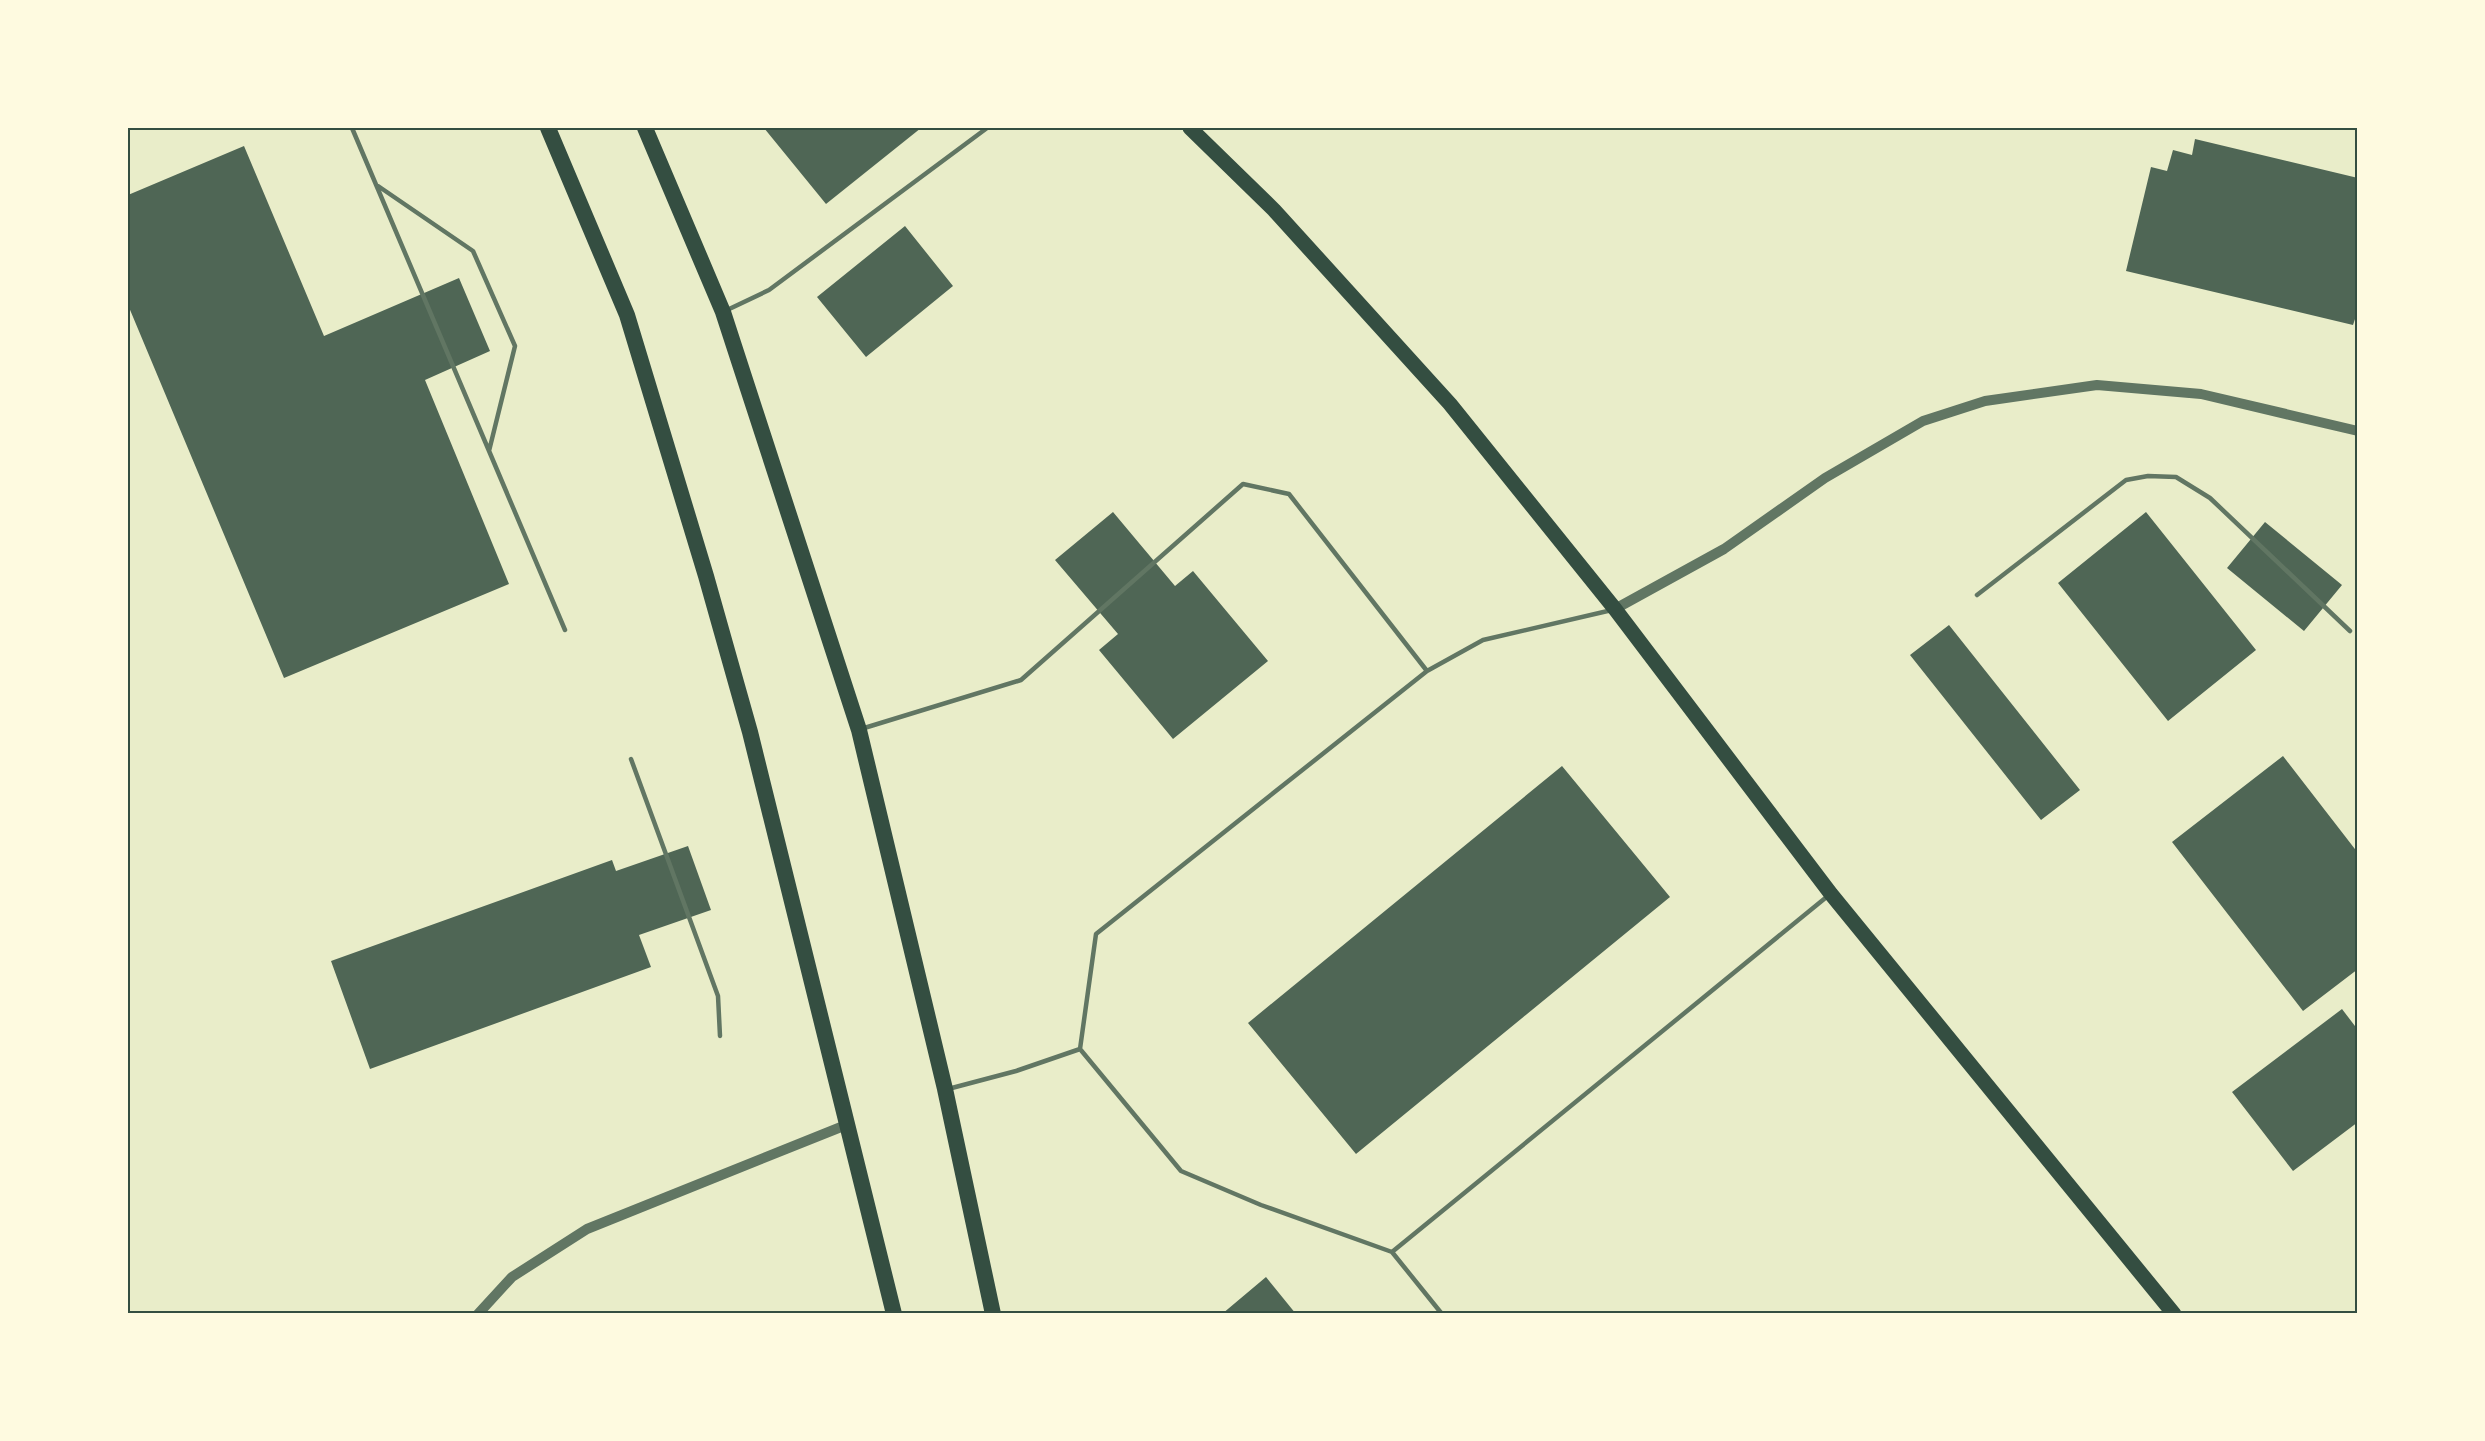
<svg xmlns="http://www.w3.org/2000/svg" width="2485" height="1441" viewBox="0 0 2485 1441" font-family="'Noto Serif',serif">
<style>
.building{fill:#4f6655}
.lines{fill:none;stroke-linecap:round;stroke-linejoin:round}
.service{stroke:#617663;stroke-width:4.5}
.tertiary{stroke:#617663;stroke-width:10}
.primary{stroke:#344e41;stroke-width:15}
.trunk{stroke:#344e41;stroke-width:16}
.neatline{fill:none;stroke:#344e41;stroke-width:2}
</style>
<rect width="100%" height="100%" fill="#e9edc9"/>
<!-- building -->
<path class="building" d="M764,128H921L826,204Z
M2195,139L2358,178V310L2353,325L2126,271L2151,167L2167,171L2173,150L2192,155Z
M244,146L324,336L459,278L490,351L425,380L509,584L284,678L128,305V195Z
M905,226L953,286L866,357L817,297Z
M1113,512L1175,586L1193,571L1268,661L1173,739L1099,650L1118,634L1055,560Z
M2146,512L2256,650L2168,721L2058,583Z
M2265,522L2342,585L2304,631L2227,568Z
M1949,625L2080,790L2041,820L1910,655Z
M2283,756L2358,853V969L2303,1011L2172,842Z
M1562,766L1670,897L1356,1154L1248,1023Z
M688,846L711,910L639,935L651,967L370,1069L331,961L612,860L616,871Z
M2342,1009L2358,1030V1122L2293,1171L2232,1092Z
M1266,1277L1296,1314H1222Z"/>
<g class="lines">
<!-- service -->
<path class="service" d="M352,128L565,630
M378,186L473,251L515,346L489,451
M725,311L769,290L987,128
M1977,595L2126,480L2148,476L2176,477L2210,498L2350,631
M861,729L1021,680L1243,484L1289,494L1427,671
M631,759L718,996L720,1036
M1080,1049L1181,1171L1261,1205L1392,1252
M948,1089L1016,1071L1080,1049L1096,934L1427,671L1483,640L1612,610
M1442,1314L1392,1252L1829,895"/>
<!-- tertiary -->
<path class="tertiary" d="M1615,609L1724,549L1825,478L1923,421L1985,401L2097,385L2201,394L2358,431
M478,1314L512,1277L587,1229L846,1125"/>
<!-- primary -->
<path class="primary" d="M1190,128L1274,210L1450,404L1615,609L1831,894L2174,1314"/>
<!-- trunk -->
<path class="trunk" d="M548,128L627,315L706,576L750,732L894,1314
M645,128L723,312L859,730L945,1089L993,1314"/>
</g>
<!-- border -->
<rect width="2485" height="1441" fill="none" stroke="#fefae0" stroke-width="258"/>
<rect x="129" y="129" width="2227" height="1183" class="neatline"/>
</svg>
